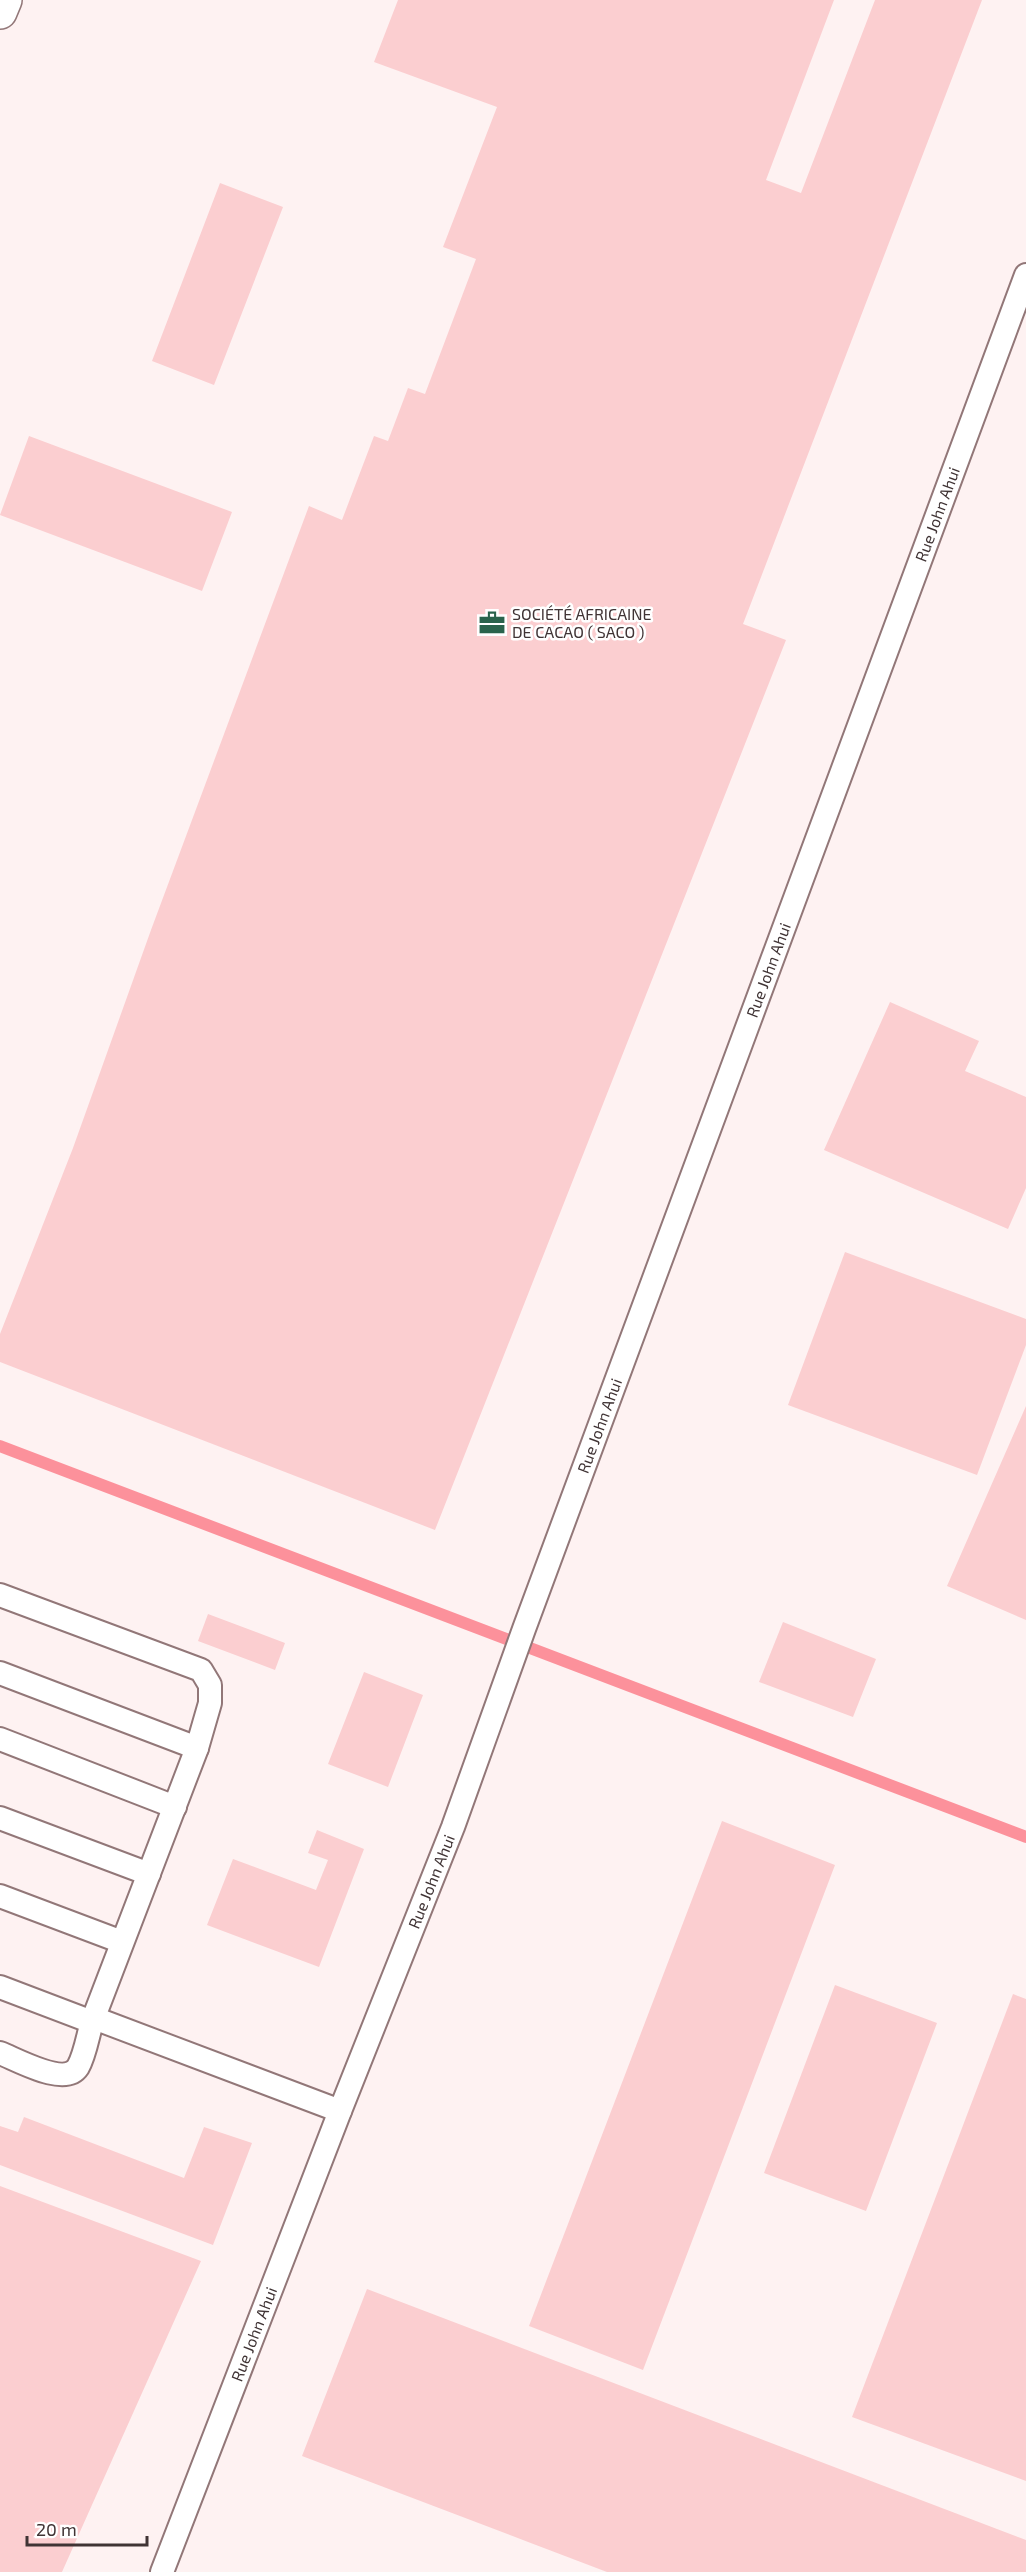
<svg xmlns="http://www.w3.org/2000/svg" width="1026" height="2572" viewBox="0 0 1026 2572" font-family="'Exo 2',sans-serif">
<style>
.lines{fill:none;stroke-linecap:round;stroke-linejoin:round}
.stream{stroke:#fc919b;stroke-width:12}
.building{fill:#fbced0}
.service-casing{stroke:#927778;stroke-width:26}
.minor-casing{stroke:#927778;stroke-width:36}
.service{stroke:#fff;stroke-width:22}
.minor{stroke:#fff;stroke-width:33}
.labels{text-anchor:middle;stroke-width:5;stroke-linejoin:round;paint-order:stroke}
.street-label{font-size:16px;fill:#403435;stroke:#fff}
.poi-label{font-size:16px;fill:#403435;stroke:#fff;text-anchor:start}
</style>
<rect width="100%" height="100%" fill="#fef2f2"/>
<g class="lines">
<!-- stream -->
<path class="stream" d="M0,1446L1026,1837"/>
</g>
<!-- building -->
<path class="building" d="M398,0H834L766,180L801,193L875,0H982L743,624L786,640L435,1530L0,1362V1334L73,1148L151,930L309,506L342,520L374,436L388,441L408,388L425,394L476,259L443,247L497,107L374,62Z
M220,183L283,207L214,385L152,361Z
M29,436L232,512L202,591L0,515Z
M890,1002L979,1041L965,1071L1026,1097V1188L1008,1229L824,1150Z
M845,1252L1026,1319V1345L977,1475L788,1405Z
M1026,1406V1620L947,1586Z
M208,1614L285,1643L275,1670L198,1641Z
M783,1622L876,1659L853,1717L759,1682Z
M364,1672L423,1695L388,1787L328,1764Z
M722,1821L835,1865L643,2370L529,2326Z
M317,1830L364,1849L319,1967L207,1925L233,1859L316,1890L328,1860L308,1853Z
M835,1985L937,2023L866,2211L764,2173Z
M1013,1994L1026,1999V2481L852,2417Z
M24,2117L184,2178L204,2127L252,2143L213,2245L0,2165V2126L18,2132Z
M0,2186L201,2261L62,2572H0Z
M367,2289L1026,2540V2572H607L302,2456Z"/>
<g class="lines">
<!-- service casing -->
<g class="service-casing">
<g id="service">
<path d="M0,1595L201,1670L210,1685V1703L197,1748L92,2022C88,2035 85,2055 78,2067C65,2087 18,2060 0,2053"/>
<path d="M0,1673L197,1748"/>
<path d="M0,1739L175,1807"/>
<path d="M0,1818L149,1874"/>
<path d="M0,1896L122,1942"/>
<path d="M0,1987L92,2022"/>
<path d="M94,2018L340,2111"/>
<path id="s1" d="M162,2572L340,2111L453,1827L524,1629L1026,275"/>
</g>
</g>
<!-- minor casing -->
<g class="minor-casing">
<path id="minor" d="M0,12L5,0"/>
</g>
<!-- service -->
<use href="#service" class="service"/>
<!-- minor -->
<use href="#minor" class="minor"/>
</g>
<!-- icons -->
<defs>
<g id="office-bare" transform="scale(2.07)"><path d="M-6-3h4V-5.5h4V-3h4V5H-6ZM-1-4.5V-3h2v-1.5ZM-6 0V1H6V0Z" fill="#2a634c" stroke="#fff" stroke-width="2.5" paint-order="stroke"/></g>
</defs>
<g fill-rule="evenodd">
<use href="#office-bare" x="492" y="623"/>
</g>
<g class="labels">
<!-- street labels -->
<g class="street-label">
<text dy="6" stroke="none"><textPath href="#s1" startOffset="2199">Rue John Ahui</textPath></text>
<text dy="6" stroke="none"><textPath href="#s1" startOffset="1713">Rue John Ahui</textPath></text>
<text dy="6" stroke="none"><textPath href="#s1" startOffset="1227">Rue John Ahui</textPath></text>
<text dy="6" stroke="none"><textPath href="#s1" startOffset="741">Rue John Ahui</textPath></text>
<text dy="6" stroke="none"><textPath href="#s1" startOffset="255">Rue John Ahui</textPath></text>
</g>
<!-- poi labels -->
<g class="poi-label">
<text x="512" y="620">SOCIÉTÉ AFRICAINE<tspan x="512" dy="18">DE CACAO ( SACO )</tspan></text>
</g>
</g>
<!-- scale -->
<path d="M27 2536v9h120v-9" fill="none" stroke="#403435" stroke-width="3"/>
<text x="36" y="2536" font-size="18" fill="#403435" stroke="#ffffff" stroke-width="4.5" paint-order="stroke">20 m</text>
</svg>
